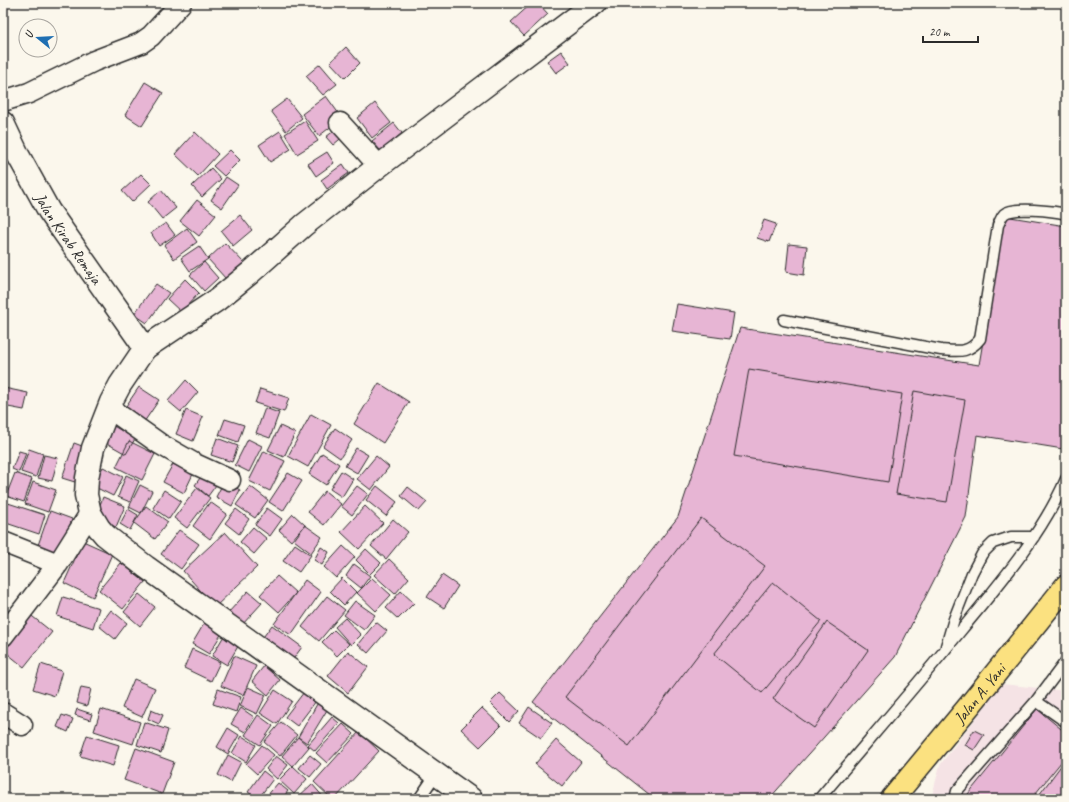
<svg xmlns="http://www.w3.org/2000/svg" width="1069" height="802" viewBox="0 0 1069 802" font-family="Caveat,sans-serif">
<style>
.built{fill:#f5e3e5}
.building{fill:#e7b5d4;stroke:#2b2b2b}
.lines{fill:none;stroke-linecap:round;stroke-linejoin:round}
.lane-casing{stroke:#2b2b2b;stroke-width:13}
.street-casing{stroke:#2b2b2b;stroke-width:23}
.secondary-casing{stroke:#2b2b2b;stroke-width:25}
.highway-casing{stroke:#2b2b2b;stroke-width:25}
.lane{stroke:#fbf7ec;stroke-width:10}
.street{stroke:#fbf7ec;stroke-width:20}
.secondary{stroke:#fbf7ec;stroke-width:22}
.highway{stroke:#fbe180;stroke-width:22}
.labels{text-anchor:middle;stroke-width:3;stroke-linejoin:round;paint-order:stroke}
.street-label{font-size:16px;fill:#2b2b2b;stroke:#fbf7ec}
</style>
<rect width="100%" height="100%" fill="#fbf7ec"/>
<filter id="ink" filterUnits="userSpaceOnUse"><feTurbulence type="fractalNoise" baseFrequency=".025" numOctaves="2"/><feDisplacementMap in="SourceGraphic" scale="8" xChannelSelector="R" yChannelSelector="G"/><feConvolveMatrix kernelMatrix="1 2 1 2 8 2 1 2 1" color-interpolation-filters="sRGB"/></filter>
<g filter="url(#ink)">
<!-- built -->
<path class="built" d="M1002,684L1066,691V799H931L940,765Z"/>
<!-- building -->
<path class="building" d="M532,3H538L548,14L524,36L511,22Z
M346,47L360,63L345,78L330,62Z
M561,51L570,63L556,73L547,61Z
M320,64L337,84L323,95L306,76Z
M145,82L163,93L142,126L125,115Z
M326,96L342,118L319,136L302,114Z
M287,99L302,118L286,131L271,111Z
M375,103L391,123L372,138L357,118Z
M305,121L318,141L297,154L285,134Z
M394,123L402,133L381,151L372,141Z
M339,127L345,135L333,145L326,137Z
M280,131L291,149L270,162L259,145Z
M195,132L218,154L198,176L175,154Z
M230,150L240,160L224,176L213,166Z
M327,152L334,163L316,176L308,164Z
M343,164L349,173L327,189L321,180Z
M211,168L221,179L202,197L192,186Z
M141,174L151,184L132,202L122,191Z
M226,177L238,185L222,208L211,200Z
M161,190L176,208L162,219L148,202Z
M197,200L216,215L199,236L180,221Z
M240,215L252,230L233,246L221,231Z
M1004,216L1066,226V432L1063,449L977,435L966,517L895,657L769,799H655L533,702L678,517L740,328L979,365Z
M764,220L776,224L769,242L757,238Z
M166,223L175,235L159,246L151,233Z
M187,228L197,242L174,259L164,245Z
M225,243L244,263L226,279L208,259Z
M789,244L807,246L804,275L786,272Z
M199,246L208,259L190,271L181,258Z
M204,262L218,278L204,291L190,275Z
M185,279L199,293L181,312L167,299Z
M156,284L169,293L147,323L134,314Z
M677,304L734,313L730,339L672,331Z
M749,369L902,394L888,482L734,456Z
M186,380L198,392L181,412L168,401Z
M379,383L409,402L383,443L354,424Z
M139,387L159,400L144,422L124,409Z
M4,388L28,393L24,410L3,406Z
M260,389L289,398L284,412L255,403Z
M914,391L965,400L947,502L896,494Z
M265,408L279,413L270,438L256,433Z
M186,410L203,417L193,441L176,434Z
M311,414L331,425L308,467L288,456Z
M225,419L244,425L238,442L219,435Z
M112,425L135,439L126,454L103,441Z
M280,426L295,433L284,457L268,450Z
M335,428L352,440L340,458L323,446Z
M217,438L238,446L232,462L211,455Z
M248,439L262,446L249,472L235,465Z
M129,441L155,454L142,480L116,467Z
M74,443L90,449L78,483L62,478Z
M356,448L368,455L357,473L345,466Z
M29,449L43,454L36,477L21,472Z
M19,451L26,453L19,472L12,469Z
M264,451L285,461L270,491L249,481Z
M322,453L339,464L326,485L309,474Z
M44,455L58,458L52,481L38,478Z
M376,456L389,467L371,490L357,479Z
M173,464L193,474L184,493L163,482Z
M103,467L123,477L113,496L93,486Z
M205,471L219,481L208,496L195,485Z
M341,471L353,479L342,497L330,489Z
M15,473L32,479L24,502L6,496Z
M288,473L302,481L283,511L269,502Z
M126,475L139,481L130,502L118,497Z
M224,481L240,490L232,506L216,497Z
M33,482L56,490L48,512L25,504Z
M140,485L152,491L141,513L129,507Z
M250,486L268,500L255,518L236,505Z
M357,486L368,494L352,515L341,506Z
M377,486L397,502L386,516L366,500Z
M408,487L427,502L419,511L401,496Z
M197,488L210,498L187,528L174,518Z
M164,490L181,501L169,519L153,508Z
M325,491L341,504L324,525L308,512Z
M103,497L125,506L116,527L95,518Z
M210,502L227,514L210,539L193,526Z
M8,503L45,515L39,534L3,522Z
M146,506L168,522L155,539L134,523Z
M365,506L383,523L359,549L341,532Z
M267,508L282,519L270,536L255,525Z
M128,509L138,515L130,530L120,524Z
M236,509L249,519L239,534L225,523Z
M50,511L72,519L59,556L37,548Z
M293,514L305,525L291,541L279,530Z
M701,518L765,566L629,746L565,697Z
M393,519L408,532L386,559L371,546Z
M305,525L322,537L311,553L294,540Z
M253,527L267,539L254,554L240,542Z
M179,530L199,544L181,569L161,554Z
M225,532L257,567L215,607L183,571Z
M83,541L112,554L93,597L64,583Z
M295,544L311,555L299,572L283,561Z
M343,546L355,557L336,578L324,567Z
M321,547L329,552L322,565L314,560Z
M366,549L381,563L370,574L356,560Z
M389,559L409,578L395,594L374,575Z
M121,563L145,582L123,609L99,590Z
M354,564L370,576L361,588L346,576Z
M442,575L458,586L444,608L427,597Z
M277,576L296,593L279,612L260,595Z
M342,578L356,592L344,605L330,591Z
M372,578L391,595L376,611L357,593Z
M305,580L321,592L291,635L274,624Z
M773,582L821,621L762,693L714,654Z
M248,591L262,603L242,625L228,613Z
M401,591L414,603L398,619L386,608Z
M139,594L155,607L140,626L124,612Z
M327,596L345,610L319,641L302,627Z
M63,597L99,608L93,628L57,616Z
M355,601L375,615L364,630L344,615Z
M111,610L127,623L115,639L99,626Z
M28,613L52,632L24,667L3,650V644Z
M345,618L361,635L351,645L335,627Z
M205,622L222,633L209,654L192,644Z
M376,622L387,631L368,653L358,644Z
M827,622L868,650L814,728L773,699Z
M272,625L302,647L291,662L261,640Z
M334,630L349,644L337,656L322,642Z
M225,634L240,643L227,665L212,656Z
M192,649L220,662L211,681L184,668Z
M348,651L368,667L348,693L328,676Z
M234,656L256,666L243,695L221,686Z
M41,664L62,671L55,696L33,689Z
M264,666L280,680L268,695L252,681Z
M134,679L155,688L142,717L122,708Z
M81,687L91,689L87,706L77,703Z
M248,687L266,695L257,714L240,706Z
M307,688L319,697L297,726L285,717Z
M218,689L241,697L236,712L213,704Z
M275,690L292,701L277,724L260,713Z
M500,693L519,711L509,722L490,703Z
M320,699L330,705L307,743L298,737Z
M529,707L552,723L541,738L519,723Z
M241,708L254,717L245,732L231,724Z
M482,708L501,726L480,747L461,729Z
M77,709L92,714L90,720L75,715Z
M101,709L140,722L133,744L94,731Z
M1037,709L1066,733V756L1031,799H964Z
M151,710L163,715L159,724L148,719Z
M62,715L73,719L68,732L57,727Z
M258,715L273,726L260,745L245,735Z
M332,717L339,723L315,751L308,745Z
M144,722L168,730L161,753L137,745Z
M281,722L297,735L280,756L264,742Z
M343,724L354,734L327,763L316,753Z
M228,728L239,735L228,754L217,747Z
M974,730L984,735L974,750L965,745Z
M359,732L379,751L335,799H332L314,782Z
M87,735L119,745L113,766L80,756Z
M242,736L256,745L246,762L232,753Z
M298,737L309,747L293,766L282,756Z
M556,740L581,762L562,786L535,764Z
M262,745L274,755L257,774L246,764Z
M136,748L174,762L162,794L124,780Z
M228,755L241,762L231,782L218,775Z
M310,755L321,764L310,777L299,768Z
M276,756L288,765L277,779L266,769Z
M1066,759V799H1036Z
M293,766L307,779L294,794L279,780Z
M263,771L273,779L258,799L248,792Z
M278,783L288,791L282,799H268L266,797Z
M312,784L325,799H296Z"/>
<g class="lines">
<!-- lane casing -->
<g class="lane-casing">
<path id="lane" d="M784,320L941,350C958,351 968,354 980,339L998,225C1000,222 1001,217 1004,214C1013,206 1054,211 1066,214
M946,646L954,619L972,573L982,554L993,543L1011,537H1034
M1036,701L1066,661
M419,799L436,774
M819,799C867,742 916,686 963,628C1001,582 1042,534 1066,479
M955,799L957,791L1036,701L1066,722"/>
</g>
<!-- street casing -->
<g class="street-casing">
<path id="street" d="M3,101L29,93L94,61L141,43L151,36L181,3
M340,123L379,166
M109,408L160,444L195,464L230,480
M3,542L58,564
M3,636L58,564L90,513
M3,713L22,725"/>
</g>
<!-- secondary casing -->
<g class="secondary-casing">
<g id="secondary">
<path id="s1" d="M3,123L18,155L49,211L145,348"/>
<path d="M471,799L146,567L105,535L99,528L90,513L86,495L87,478L93,448L111,402L120,385L145,348L217,300L250,273L304,225L379,166L595,3"/>
</g>
</g>
<!-- highway casing -->
<g class="highway-casing">
<g id="highway">
<path id="s2" d="M892,799L970,705L1066,586"/>
</g>
</g>
<!-- lane -->
<use href="#lane" class="lane"/>
<!-- street -->
<use href="#street" class="street"/>
<!-- secondary -->
<use href="#secondary" class="secondary"/>
<!-- highway -->
<use href="#highway" class="highway"/>
</g>
</g>
<g class="labels">
<!-- street labels -->
<g class="street-label">
<text dy="6" stroke="none"><textPath href="#s1" startOffset="133">Jalan Kirab Remaja</textPath></text>
<text dy="6" stroke="none"><textPath href="#s2" startOffset="137">Jalan A. Yani</textPath></text>
</g>
</g>
<!-- margin -->
<rect width="1069" height="802" fill="none" stroke="#fbf7ec" stroke-width="16"/>
<rect x="8" y="8" width="1053" height="786" fill="none" stroke="#2b2b2b" stroke-width="1.5" filter="url(#ink)"/>
<!-- north arrow -->
<g transform="translate(38 38) rotate(288)"><circle r="19" fill="#fbf7ec" stroke="#a8a59f"/>
<path d="M0-3L7 15L0 10L-7 15Z" fill="#1f6fb2"/>
<text y="-6" font-size="11" font-weight="bold" text-anchor="middle" fill="#2b2b2b">U</text>
</g>
<!-- scale -->
<path d="M923 36v6h55v-6" fill="none" stroke="#2b2b2b" stroke-width="2"/>
<text x="929" y="36" font-size="12" fill="#2b2b2b" stroke="#fbf7ec" stroke-width="3" paint-order="stroke">20 m</text>
</svg>
